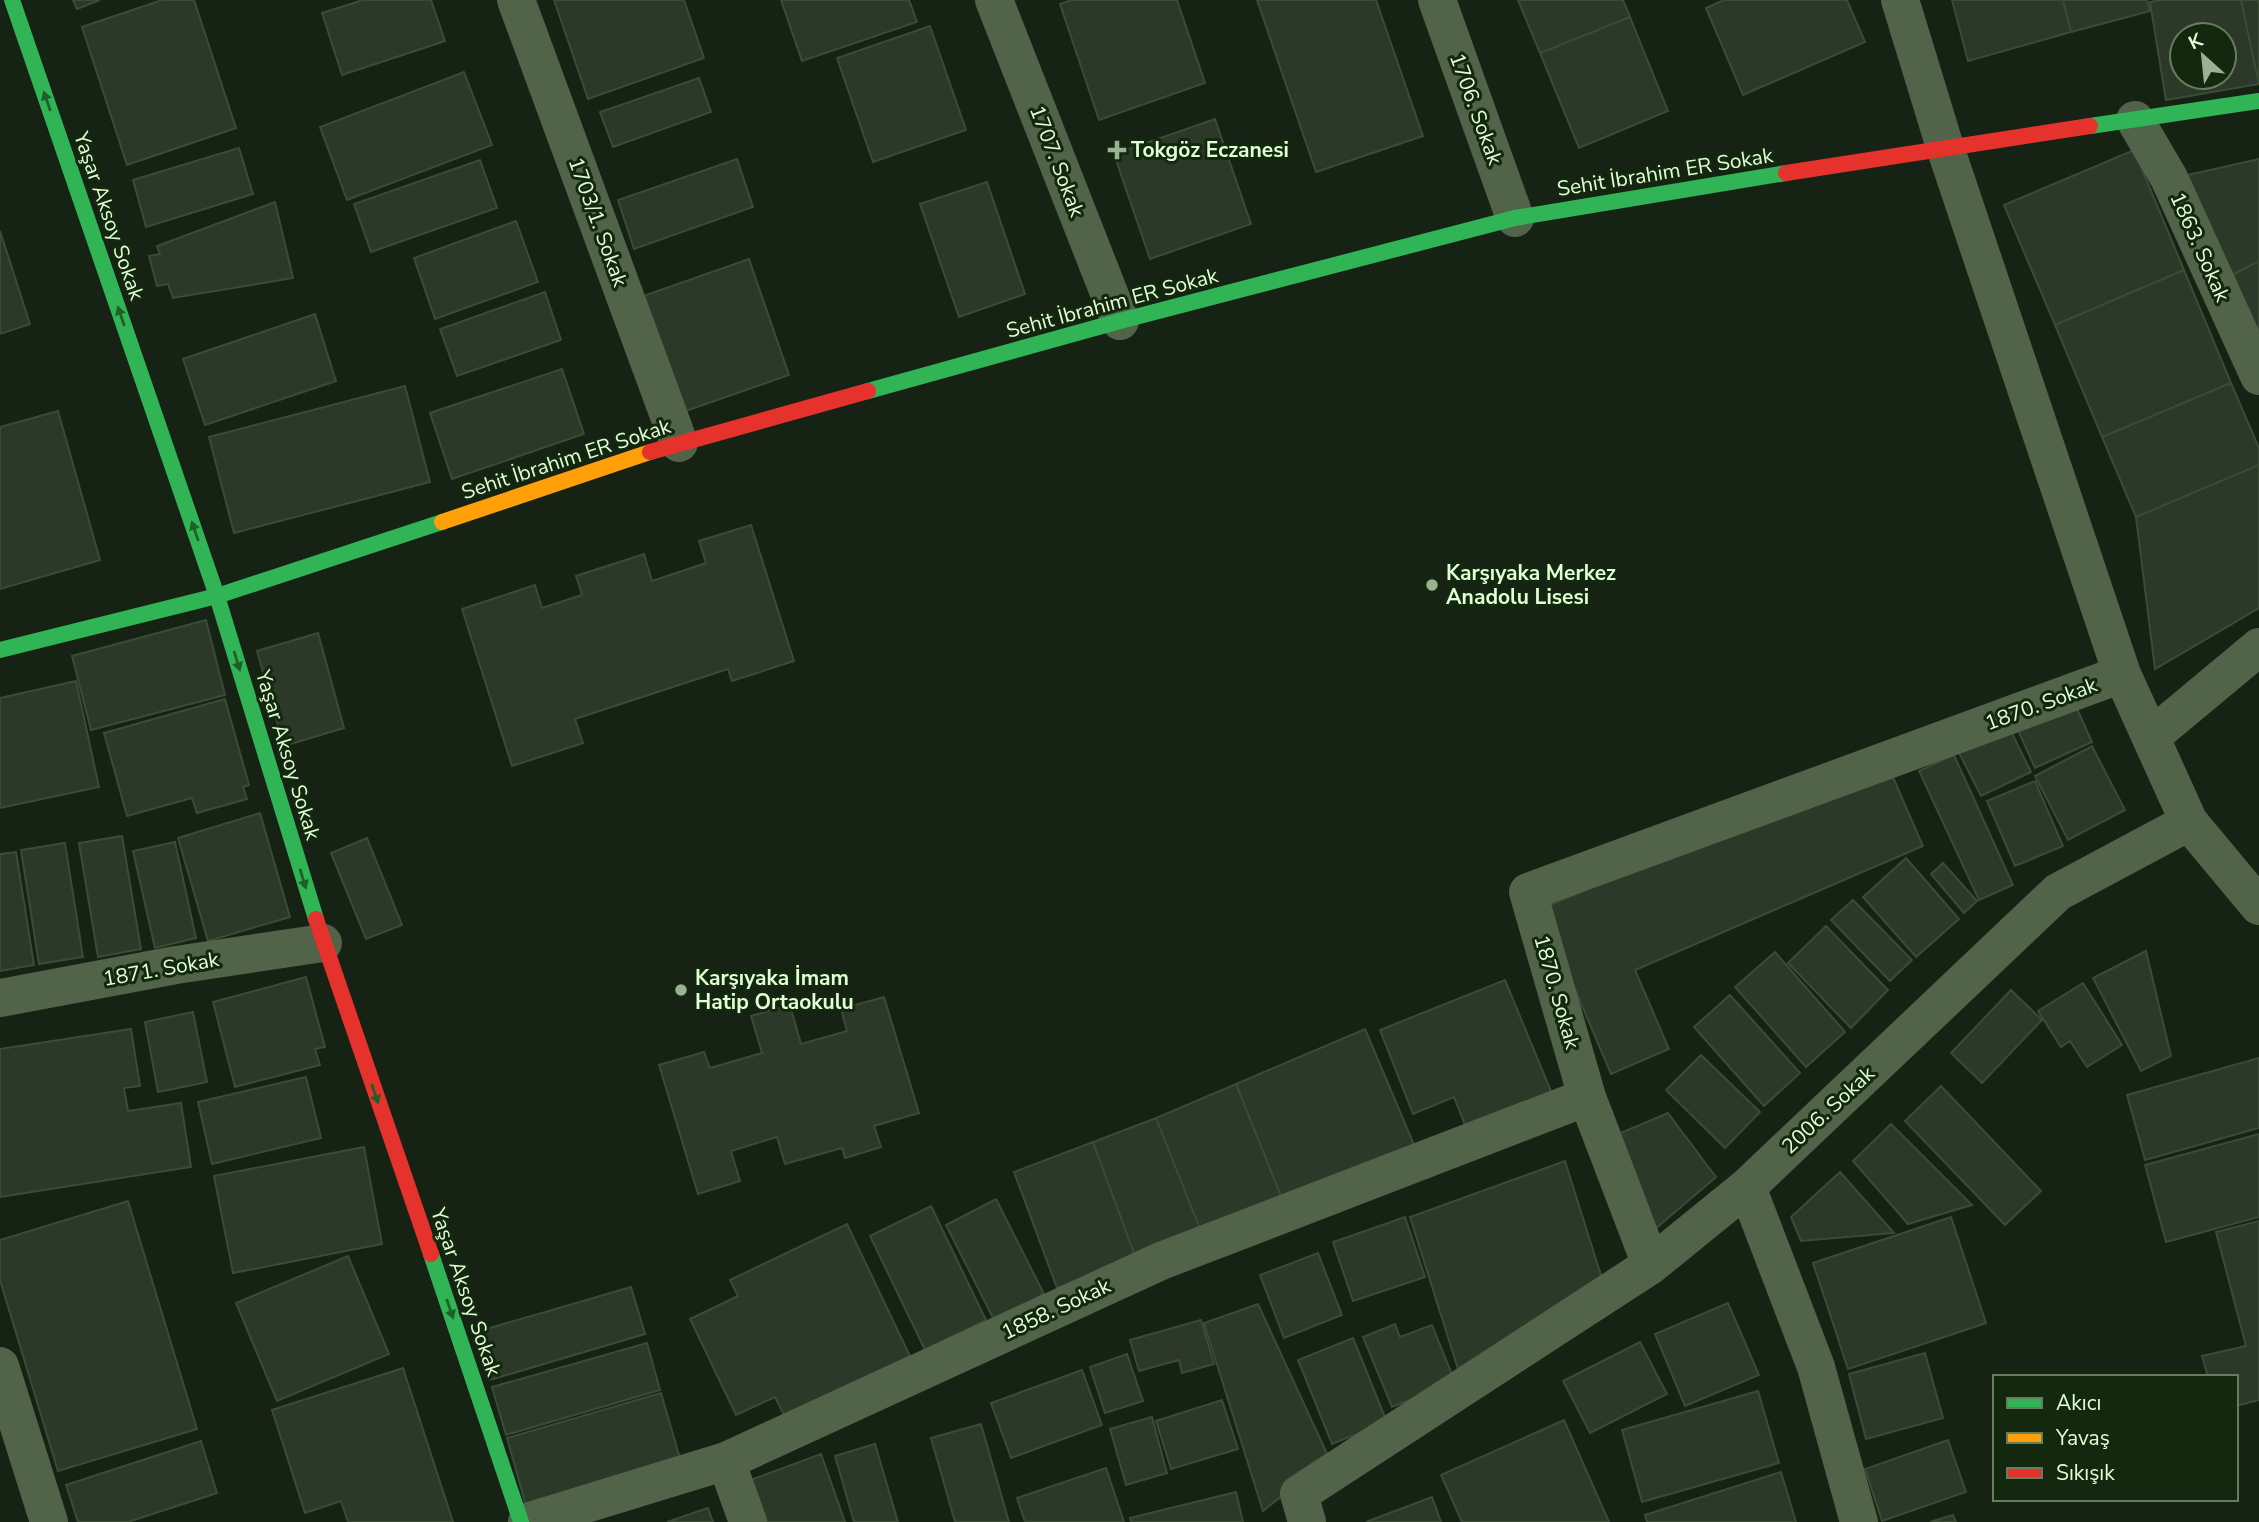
<svg xmlns="http://www.w3.org/2000/svg" width="2259" height="1522" viewBox="0 0 2259 1522" font-family="'Nunito Sans',sans-serif">
<style>
.building{fill:#2c3929;stroke:#3a4c36;stroke-width:2;fill-rule:evenodd}
.lines{fill:none;stroke-linecap:round;stroke-linejoin:round}
.street{stroke:#516348;stroke-width:38}
.fast{stroke:#30b455;stroke-width:16}
.slow{stroke:#ff9f0a;stroke-width:16}
.jam{stroke:#e5322d;stroke-width:16}
.oneway{fill:#1f602a}
.poi-dot{fill:#99b291;stroke:#13280e;stroke-width:2.5}
.labels{text-anchor:middle;stroke-width:6;stroke-linejoin:round;paint-order:stroke}
.street-label{font-size:21px;fill:#e0ffd5;stroke:#13280e}
.poi-label{font-size:21px;font-weight:bold;fill:#e0ffd5;stroke:#13280e;text-anchor:start}
</style>
<rect width="100%" height="100%" fill="#162214"/>
<!-- building -->
<path class="building" d="M73,0H100L77,9Z
M162,0H194L236,128L127,165L82,27Z
M363,0H431L445,41L342,75L322,13Z
M554,0H684L704,58L588,99Z
M781,0H909L917,22L802,61Z
M1072,0H1177L1205,83L1099,120L1060,4Z
M1257,0H1376L1423,136L1316,172Z
M1518,0H1623L1630,17L1540,53Z
M1724,0H1847L1865,42L1743,95L1706,8Z
M1952,0H2063L2071,32L1968,61Z
M2063,0H2147L2150,11L2071,32Z
M2161,0H2241L2259,84L2166,100L2150,2ZM2182,35H2224V77H2182Z
M2241,0H2259V84Z
M1630,17L1668,111L1579,148L1540,53Z
M930,26L966,130L873,162L837,58Z
M464,72L492,145L347,200L320,127Z
M699,78L711,112L613,147L600,112Z
M1215,119L1251,224L1150,259L1114,154Z
M239,148L253,194L146,227L133,180Z
M2134,150L2184,270L2055,325L2004,205Z
M737,159L753,207L634,249L618,200Z
M2259,159V261L2228,277L2179,177Z
M480,160L497,208L371,252L354,204Z
M987,182L1025,294L959,317L920,204Z
M275,202L293,278L173,298L168,284L157,286L149,256L160,254L157,246Z
M516,221L538,282L435,319L414,258Z
M0,231L30,324L0,334Z
M749,259L789,375L683,412L643,296Z
M2259,261V340L2228,277Z
M2184,270L2231,383L2102,437L2055,325Z
M545,292L561,340L457,376L440,329Z
M315,314L336,381L205,425L183,359Z
M562,369L584,434L452,479L430,413Z
M2231,383L2259,448V465L2136,517L2102,437Z
M405,386L430,482L234,533L209,437Z
M58,411L100,560L0,589V427Z
M2259,465V608L2155,669L2136,517Z
M751,525L794,661L732,681L728,669L575,719L583,743L512,766L462,609L535,585L542,608L582,595L576,576L644,554L652,581L706,563L699,541Z
M206,620L225,695L91,730L72,656Z
M318,633L344,728L284,746L257,651Z
M76,681L99,787L0,808V698Z
M225,699L249,785L243,787L247,799L197,813L192,798L127,816L104,733Z
M2074,702L2092,742L2035,768L2017,728Z
M2005,719L2031,772L1981,796L1955,745Z
M2092,746L2125,810L2068,840L2035,776Z
M1954,755L2013,885L1979,900L1919,771Z
M1886,761L1923,846L1635,970L1669,1049L1611,1074L1541,909Z
M2035,781L2063,846L2015,866L1987,801Z
M260,813L290,917L208,941L178,838Z
M122,836L141,949L98,957L79,843Z
M367,838L402,925L366,939L331,853Z
M175,842L196,938L155,948L133,851Z
M65,843L83,957L39,964L21,850Z
M16,852L34,965L0,971V854Z
M1906,858L1959,919L1916,957L1863,897Z
M1943,863L1977,901L1964,913L1931,874Z
M1853,900L1912,960L1890,981L1831,920Z
M1826,926L1888,990L1851,1028L1788,963Z
M2146,951L2171,1056L2141,1071L2093,978Z
M1775,952L1845,1032L1806,1067L1735,987Z
M306,977L325,1047L315,1049L320,1065L235,1087L213,1002Z
M1505,980L1553,1096L1467,1130L1454,1097L1413,1114L1380,1030Z
M2083,983L2122,1045L2087,1067L2070,1041L2061,1047L2038,1011Z
M2011,990L2042,1020L1982,1083L1951,1053Z
M1730,995L1800,1073L1764,1106L1694,1027Z
M884,997L919,1113L874,1126L881,1147L845,1158L842,1148L785,1164L777,1137L731,1151L740,1181L698,1194L659,1065L704,1052L710,1068L762,1053L751,1016L790,1005L801,1044L847,1031L841,1009Z
M193,1012L207,1082L158,1092L145,1022Z
M131,1029L140,1086L124,1088L128,1111L181,1103L191,1167L0,1197V1049Z
M1365,1029L1415,1147L1283,1201L1236,1084Z
M1701,1055L1760,1112L1725,1148L1666,1090Z
M2259,1058V1128L2145,1160L2127,1095Z
M306,1077L321,1138L212,1164L198,1102Z
M1236,1084L1283,1201L1202,1234L1156,1118Z
M1941,1086L2041,1191L2005,1225L1905,1121Z
M1668,1113L1716,1177L1648,1235L1611,1137Z
M1156,1118L1202,1234L1136,1259L1093,1142Z
M1891,1124L1972,1205L1908,1224L1853,1161Z
M2259,1134V1217L2166,1242L2145,1165Z
M1093,1142L1136,1259L1057,1288L1014,1172Z
M364,1147L382,1244L233,1273L214,1176Z
M1565,1161L1605,1288L1458,1369L1410,1217Z
M1840,1172L1894,1233L1801,1241L1791,1217Z
M996,1199L1044,1294L994,1320L946,1225Z
M128,1201L197,1429L58,1471L0,1280V1240Z
M931,1206L986,1320L925,1350L870,1236Z
M1405,1217L1425,1277L1353,1301L1333,1242Z
M1951,1217L1986,1323L1848,1369L1813,1263Z
M2259,1221V1400L2236,1406V1377H2208L2202,1356L2246,1346L2216,1232Z
M847,1224L910,1356L784,1415L775,1397L736,1415L690,1319L738,1296L730,1280Z
M1318,1253L1342,1315L1284,1338L1260,1275Z
M348,1256L389,1354L277,1401L236,1303Z
M631,1287L645,1334L490,1380L476,1332Z
M1728,1303L1759,1375L1685,1406L1655,1334Z
M1258,1304L1329,1458L1263,1511L1204,1323Z
M1201,1320L1214,1364L1182,1373L1179,1360L1139,1371L1130,1340Z
M1395,1324L1400,1337L1432,1325L1455,1382L1392,1407L1363,1337Z
M1353,1338L1387,1422L1332,1444L1298,1360Z
M1640,1342L1667,1394L1590,1433L1563,1381Z
M647,1343L660,1390L506,1435L492,1387Z
M1925,1353L1943,1418L1866,1439L1849,1374Z
M1127,1354L1143,1401L1105,1413L1090,1367Z
M403,1368L453,1522H348L341,1501L305,1513L272,1410Z
M1082,1370L1102,1425L1011,1458L991,1403Z
M1758,1391L1779,1463L1642,1502L1622,1430Z
M661,1393L681,1462L526,1506L507,1438Z
M1222,1400L1238,1449L1171,1469L1156,1421Z
M1152,1417L1167,1473L1126,1485L1110,1429Z
M1564,1420L1609,1522H1462L1441,1475Z
M981,1424L1009,1522H955L931,1438Z
M1948,1440L1966,1492L1882,1521L1865,1469Z
M201,1441L217,1493L128,1522H78L66,1485Z
M875,1444L898,1522H854L835,1456Z
M821,1454L845,1522H759L745,1482Z
M1106,1468L1124,1522H1025L1017,1498Z
M1781,1472L1796,1522H1647L1645,1515Z
M1236,1492L1243,1522H1131L1130,1518Z
M1432,1497L1441,1522H1366Z
M708,1508L713,1522H667Z
M1953,1515L1956,1522H1930Z"/>
<g class="lines">
<!-- street -->
<path class="street" d="M516,0L679,443
M994,0L1120,321
M1437,0L1515,218
M1900,0L1945,147L2122,674L2189,822L2259,906
M2135,120L2169,178L2259,376
M2151,737L2259,647
M0,998L176,965L323,943
M1651,1265L1747,1187
M0,1366L49,1522
M726,1461L748,1522
M527,1522L726,1461L1161,1261L1587,1097
M1307,1522L1299,1494L1651,1265L1587,1097L1528,892L2122,674
M1859,1522L1816,1367L1747,1187L2058,892L2189,822"/>
<!-- fast -->
<path class="fast" d="M12,0L217,596L316,919
M2090,126L2259,101
M868,391L1120,321L1515,218L1786,173
M0,650L217,596L442,522
M431,1254L521,1522"/>
<!-- slow -->
<path class="slow" d="M442,522L650,452"/>
<!-- jam -->
<path class="jam" d="M1786,173L2090,126
M650,452L868,391
M316,919L431,1254"/>
</g>
<!-- one-way arrows -->
<defs><path id="oneway-solid" d="M-6-.8H1V-3.2L6.5 0L1 3.2V.8H-6Z" transform="scale(1.75)"/></defs>
<g class="oneway">
<use href="#oneway-solid" transform="translate(47 101) rotate(-109)"/>
<use href="#oneway-solid" transform="translate(121 316) rotate(-109)"/>
<use href="#oneway-solid" transform="translate(195 531) rotate(-109)"/>
<use href="#oneway-solid" transform="translate(237 661) rotate(73)"/>
<use href="#oneway-solid" transform="translate(303 879) rotate(73)"/>
<use href="#oneway-solid" transform="translate(375 1094) rotate(71)"/>
<use href="#oneway-solid" transform="translate(450 1309) rotate(71)"/>
</g>
<!-- markers -->
<g class="poi-dot">
<path d="M1113.5 139.5h7v7h7v7h-7v7h-7v-7h-7v-7h7z"/>
<circle cx="1432" cy="585" r="7"/>
<circle cx="681" cy="990" r="7"/>
</g>
<g class="labels">
<!-- street labels -->
<g class="street-label">
<text transform="translate(1476 109) rotate(70)" y="7">1706. Sokak</text>
<text transform="translate(1057 161) rotate(69)" y="7">1707. Sokak</text>
<text transform="translate(1665 172) rotate(-9)" y="7">Sehit İbrahim ER Sokak</text>
<text transform="translate(109 216) rotate(71)" y="7">Yaşar Aksoy Sokak</text>
<text transform="translate(598 222) rotate(70)" y="7">1703/1. Sokak</text>
<text transform="translate(2200 247) rotate(66)" y="7">1863. Sokak</text>
<text transform="translate(1112 303) rotate(-15)" y="7">Sehit İbrahim ER Sokak</text>
<text transform="translate(566 459) rotate(-18)" y="7">Sehit İbrahim ER Sokak</text>
<text transform="translate(2041 704) rotate(-20)" y="7">1870. Sokak</text>
<text transform="translate(288 755) rotate(73)" y="7">Yaşar Aksoy Sokak</text>
<text transform="translate(161 969) rotate(-10)" y="7">1871. Sokak</text>
<text transform="translate(1557 992) rotate(74)" y="7">1870. Sokak</text>
<text transform="translate(1828 1110) rotate(-43)" y="7">2006. Sokak</text>
<text transform="translate(466 1292) rotate(71)" y="7">Yaşar Aksoy Sokak</text>
<text transform="translate(1056 1309) rotate(-25)" y="7">1858. Sokak</text>
</g>
<!-- poi labels -->
<g class="poi-label">
<text x="1131" y="157">Tokgöz Eczanesi</text>
<text x="1446" y="580">Karşıyaka Merkez<tspan x="1446" dy="24">Anadolu Lisesi</tspan></text>
<text x="695" y="985">Karşıyaka İmam<tspan x="695" dy="24">Hatip Ortaokulu</tspan></text>
</g>
</g>
<!-- legend -->
<rect x="1993" y="1375" width="245" height="126" fill="#13280e" stroke="#657e5e" stroke-width="2"/>
<rect x="2007" y="1398" width="35" height="10" fill="#30b455" stroke="#657e5e" stroke-width="2"/>
<text x="2056" y="1410" font-size="21" fill="#e0ffd5">Akıcı</text>
<rect x="2007" y="1433" width="35" height="10" fill="#ff9f0a" stroke="#657e5e" stroke-width="2"/>
<text x="2056" y="1445" font-size="21" fill="#e0ffd5">Yavaş</text>
<rect x="2007" y="1468" width="35" height="10" fill="#e5322d" stroke="#657e5e" stroke-width="2"/>
<text x="2056" y="1480" font-size="21" fill="#e0ffd5">Sıkışık</text>
<!-- north arrow -->
<g transform="translate(2203 56) rotate(333)"><circle r="33" fill="#13280e" stroke="#657e5e" stroke-width="2"/>
<path d="M0-5L12 26L0 18L-12 26Z" fill="#99b291"/>
<text y="-10" font-size="19" font-weight="bold" text-anchor="middle" fill="#e0ffd5">K</text>
</g>
</svg>
